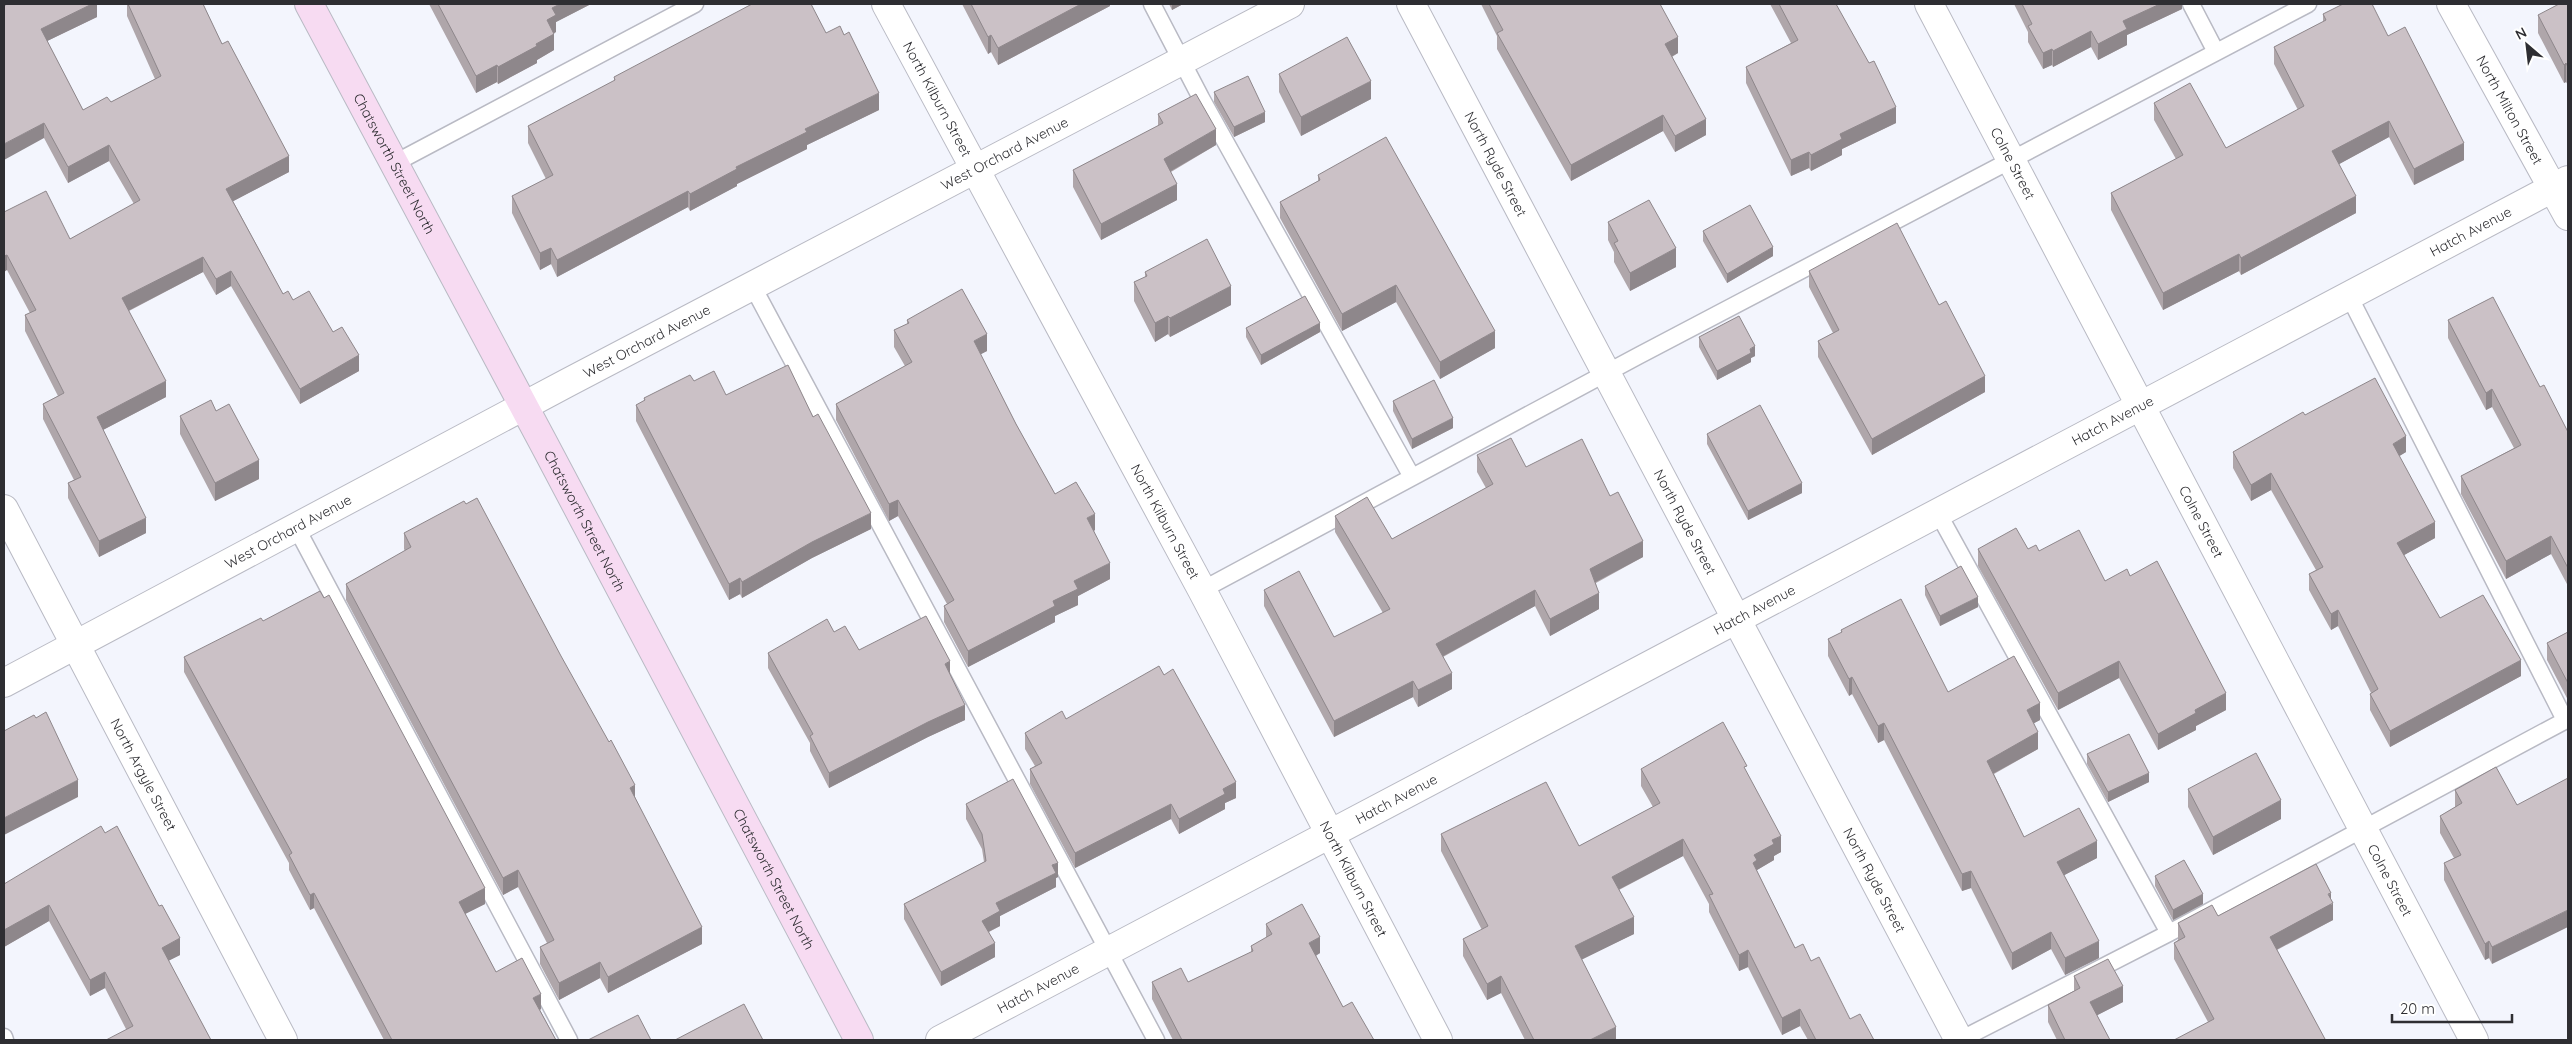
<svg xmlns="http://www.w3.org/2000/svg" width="2572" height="1044" viewBox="0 0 2572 1044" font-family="Quicksand,sans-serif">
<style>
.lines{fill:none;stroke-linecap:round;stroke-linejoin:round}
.lane-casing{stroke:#b9bac4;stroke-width:19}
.street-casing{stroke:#b9bac4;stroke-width:30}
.secondary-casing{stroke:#b9bac4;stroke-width:30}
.lane{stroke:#fff;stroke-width:16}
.street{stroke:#fff;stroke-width:28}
.secondary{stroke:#f7dbf2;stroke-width:28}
.wall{fill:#afa6aa}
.shaded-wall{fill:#8e878b}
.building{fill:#cbc1c6;stroke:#8e878b}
.labels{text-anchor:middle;stroke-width:5;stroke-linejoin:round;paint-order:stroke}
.street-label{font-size:14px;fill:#2e2e32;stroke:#fff}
</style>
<rect width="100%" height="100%" fill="#f3f5fd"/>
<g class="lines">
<!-- lane casing -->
<g class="lane-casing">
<path id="lane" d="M1152,4L1201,98L1412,477
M2191,4L2216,52
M395,163L695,4
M752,285L1156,1040
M2349,296L2565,720
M1938,513L2169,933
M296,527L569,1040
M1202,590L1638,356L2308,4
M4,1037L5,1040
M1960,1040L2169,933L2568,719"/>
</g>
<!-- street casing -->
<g class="street-casing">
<g id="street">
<path id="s1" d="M886,4L1202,590L1438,1040"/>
<path id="s2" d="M1411,4L1959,1040"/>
<path id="s3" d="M1929,4L2474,1040"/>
<path id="s4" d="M2451,4L2568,216"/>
<path id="s5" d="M4,509L283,1040"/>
<path id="s6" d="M4,683L567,383L1290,4"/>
<path id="s7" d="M940,1040L2568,180"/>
</g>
</g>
<!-- secondary casing -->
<g class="secondary-casing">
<g id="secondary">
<path id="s8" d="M309,4L544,444L859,1040"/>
</g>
</g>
<!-- lane -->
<use href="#lane" class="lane"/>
<!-- street -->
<use href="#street" class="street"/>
<!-- secondary -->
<use href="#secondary" class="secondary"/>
</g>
<!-- wall -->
<path class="wall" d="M97,4V17L47,41L83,110L111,102L155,79L127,16V4H203L222,44L289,172L233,201L283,294L293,300L333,332L359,371L300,404L231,286L216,295L203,272L129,311L166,397L103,430L146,533L99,557L68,498V483L74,480L43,419V404L58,396L25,331V315L30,313L7,270L4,212L70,239L134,204L109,161L68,183L44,138L4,6Z
M429,4H591L556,22V32L554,33V50L537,60V63L498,84L497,82L476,93Z
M962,4H1110V6L998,65L991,52L988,54Z
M1169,4H1183L1172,10Z
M1481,4H1660L1678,53L1672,57L1706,135L1675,152L1663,131L1571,181L1497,49V36Z
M1770,4H1836L1896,123L1842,149V155L1811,171L1809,168L1791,176L1746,83V67L1791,43Z
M2014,4H2182V9L2127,35V45L2098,60L2091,47L2053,67L2052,65L2043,69L2028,42V32Z
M2568,4V85L2566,82L2564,83L2538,33V15Z
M2323,14L2388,36L2464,160L2414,185L2389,137L2339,164L2356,213L2241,275L2239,271L2163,310L2111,210V193L2176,159L2154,120V103L2226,148L2298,110L2274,64V47L2323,22Z
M826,33L879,110L807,145V149L737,184V186L690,211L688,207L557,277L551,264L540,270L512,213V196L546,179L528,143V126L614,81V77Z
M1279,74L1371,99L1301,136L1279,92Z
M1214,92L1265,122L1234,137L1214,102Z
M1158,114L1216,145L1171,172L1177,200L1101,240L1073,187V170L1158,126Z
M1318,175L1495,348L1440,379L1396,302L1342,331L1280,218V202L1318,181Z
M1608,222L1676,267L1630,291L1614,262V252L1608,240Z
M1703,231L1773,256L1727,283L1703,241Z
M1809,271L1939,305L1985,392L1872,455L1818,357V341L1833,333L1809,287Z
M1145,272L1231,305L1170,337L1168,334L1155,342L1134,301V282L1145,277Z
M907,320L987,351L980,354L1016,424L1055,494L1095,530L1094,531L1110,579L1078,596V605L1055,616V622L968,667L944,622V606L947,604L898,516L889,521L836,420V404L905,366L894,347V330L907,324Z
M2448,320L2540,387L2568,432V586L2551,554L2506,579L2461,494V476L2514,448L2492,407L2486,410L2448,338Z
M1246,328L1320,332L1261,365L1246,337Z
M1699,337L1755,356L1751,358V362L1717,380L1699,347Z
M694,381L726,395L871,529L812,558L742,598L740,594L729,600L636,421V405L644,401V398Z
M1393,401L1453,428L1412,449L1393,411Z
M216,411L259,479L215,501L180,434V416Z
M2305,415L2406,452L2399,456L2435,538L2404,555L2440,618L2521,676L2390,747L2370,710V694L2371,693L2338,626L2331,630L2309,590V574L2316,570L2271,490L2251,501L2233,468V452Z
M1707,434L1802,493L1748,520L1707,444Z
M1477,455L1526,467L1610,496L1643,557L1596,583L1599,609L1550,636L1535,606L1443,657L1452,689L1418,707L1413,697L1334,737L1264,606V590L1334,637L1383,613L1335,532V516L1392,539L1486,488L1477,472Z
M404,533L635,797L702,944L608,993L600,978L559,1000L540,964V947L547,943L518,887L503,895L346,600V584L405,551L404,549Z
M1978,549H2028L2039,551L2105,581L2130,576L2226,710L2196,726V730L2158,750L2119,678L2058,710L1978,566Z
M1925,586L1978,607L1940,626L1925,595Z
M263,621L485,904L465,914L496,972L541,1009L540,1010L556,1040H384L314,908L310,910L289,870V863L184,672V657Z
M1841,630L1948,692L2040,720L2034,723L2038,749L1994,774L2024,837L2097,858L2064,875L2099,958L2065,975L2051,949L2012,970L1971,888L1962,891L1884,740L1878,743L1852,694L1849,696L1828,656V639L1841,633Z
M834,632L859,650L950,675L965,720L928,737L829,788L810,751V743L768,668V653Z
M2568,632V700L2547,660V643Z
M1164,675L1236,798L1225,803V809L1179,834L1171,819L1075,868L1030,784V769L1035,766L1025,749V733L1066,719Z
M2087,754L2149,782L2108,802L2087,764Z
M1641,769L1747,773L1781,852L1774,856V860L1757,870V871L1795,948L1811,961L1850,1019L1874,1040H1808L1800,1026L1782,1035L1748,967L1739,971L1709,912V904L1683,856L1619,890L1634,934L1581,959L1616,1040H1525L1501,993L1487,1000L1463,956V939L1482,930L1441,851V834L1579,846L1653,807L1641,786Z
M2188,789L2281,819L2213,855L2188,807Z
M2455,790L2517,805L2492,964L2489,958L2485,960L2444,880V863L2454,858L2440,833V816L2455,807Z
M966,804L1058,877L1056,878V887L1000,916V926L989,932L995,957L941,986L904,919V904L984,862L982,849L966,819Z
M105,833L180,955L168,961L211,1040L126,1029L105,988L90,996L49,921L4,947V884Z
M2155,876L2203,904L2173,920L2155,886Z
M2331,899L2333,920L2277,950L2325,1040L2208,1022L2174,959V943L2178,940V923Z
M1266,924L1320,953L1316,956L1343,1007L1374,1040H1173L1152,999V982H1188L1251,952V946L1266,938Z
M2074,976L2123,1002L2097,1015L2110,1040H2057L2048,1022V1005L2074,991Z"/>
<!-- shaded-wall -->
<path class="shaded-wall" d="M92,4H97V17L41,44V29Z
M560,4H591L556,22V32L547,37V20L552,8Z
M1081,4H1110V6L998,65V48Z
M1172,4H1183L1172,10Z
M2160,4H2182V9L2127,35V45L2098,60V44L2123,21Z
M2091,31V47L2053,67V51Z
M554,34V50L537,60V63L498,84V67L536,44Z
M991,35V52L988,54V37Z
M1678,37V53L1665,60V44Z
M2052,49V65L2043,69V53Z
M2566,63V82L2564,83V65Z
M497,65V82L476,93V76Z
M1371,81V99L1301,136V117Z
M879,93V110L807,145V149L737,184V186L690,211V194L736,167L805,129Z
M1896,107V123L1842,149V155L1811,171V155L1840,134Z
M1265,112V122L1234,137V127Z
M1663,115V131L1571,181V165Z
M1706,119V135L1675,152V136Z
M2389,121V137L2332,168V151Z
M44,123V138L4,160V144Z
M1216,129V145L1164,175V159Z
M2464,143V160L2414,185V169Z
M109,145V161L68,183V167Z
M1809,152V168L1791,176V160Z
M289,156V172L226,205V189Z
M1177,184V200L1101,240V224Z
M688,191V207L557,277V260Z
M2356,196V213L2241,275V258Z
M1773,247V256L1727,283V274Z
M551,248V264L540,270V253Z
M1676,248V267L1630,291V273Z
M2239,254V271L2163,310V293Z
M7,255V270L4,272V256Z
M203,257V272L122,314V298Z
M231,271V286L216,295V279Z
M1396,285V302L1342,331V314Z
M1231,286V305L1170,337V318Z
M1168,316V334L1155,342V323Z
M1320,323V332L1261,365V355Z
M1495,331V348L1440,379V362Z
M987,334V351L974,358V341Z
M1755,346V356L1751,358V362L1717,380V371Z
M359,355V371L300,404V389Z
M1985,376V392L1872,455V439Z
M166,381V397L97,433V417Z
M2492,389V407L2486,410V393Z
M1453,418V428L1412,449V439Z
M2406,436V452L2393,460V444Z
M259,460V479L215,501V483Z
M2271,473V490L2251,501V485Z
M1802,483V493L1748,520V511Z
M898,500V516L889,521V504Z
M871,513V529L812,558L742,598V582L812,542Z
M1095,514V530L1087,534V518Z
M146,518V533L99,557V541Z
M2435,522V538L2397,559V543Z
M2551,536V554L2506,579V561Z
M1643,541V557L1590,585V569Z
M1110,563V579L1078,596V605L1055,616V622L968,667V651L1053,601L1074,581Z
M740,578V594L729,600V584Z
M1535,590V606L1436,660V644Z
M1599,593V609L1550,636V619Z
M1978,597V607L1940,626V616Z
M2338,610V626L2331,630V614Z
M2521,660V676L2390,747V731Z
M950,661V676L945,664Z
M2119,661V678L2058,710V693Z
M1452,673V689L1418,707V690Z
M1852,677V694L1849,696V679Z
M1413,681V697L1334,737V721Z
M2226,693V710L2196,726V730L2158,750V734L2195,710Z
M2040,703V720L2027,727V710Z
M965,705V720L928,737L829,788V773L928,722Z
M1884,723V740L1878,743V726Z
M2038,732V749L1987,777V761Z
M2149,773V782L2108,802V792Z
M78,780V797L4,835V818Z
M1236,782V798L1225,803V809L1179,834V819L1223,789Z
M635,785V802L630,788Z
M2281,800V819L2213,855V837Z
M1171,804V819L1075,868V853Z
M1781,836V852L1774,856V860L1757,870V877L1753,863L1754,855L1772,840Z
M1683,839V856L1612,893V877Z
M2097,841V858L2057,879V862Z
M1058,863V877L1056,878V887L1000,916V926L982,935V921L996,903L1052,865Z
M518,870V887L503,895V878Z
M1971,871V888L1962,891V874Z
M485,888V904L459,917V902Z
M314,893V908L310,910V895Z
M2331,893V905L2333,903V920L2270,953V937Z
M2203,894V904L2173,920V910Z
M49,905V921L4,947V930Z
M2568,910V927L2492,964V947Z
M1634,917V934L1575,963V946Z
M702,927V944L608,993V977Z
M2051,932V949L2012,970V953Z
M1320,937V953L1309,959V943Z
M180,938V955L162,964V948Z
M2099,941V958L2065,975V958Z
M2489,941V958L2485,960V944Z
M995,943V957L941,986V972Z
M1748,950V967L1739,971V955Z
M600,962V978L559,1000V983Z
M105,972V988L90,996V980Z
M1501,976V993L1487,1000V984Z
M2123,986V1002L2090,1019V1002Z
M541,994V1009L533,1014V998Z
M1800,1009V1026L1782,1035V1018Z
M1616,1027V1040H1590Z"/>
<!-- building -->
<path class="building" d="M7,4H92L41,29L83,110L107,97L111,102L161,76L128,4H203L222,44L228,41L289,156L226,189L283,294L288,291L293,300L309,291L333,332L342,327L359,355L300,389L231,271L216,279L203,257L122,298L166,381L97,417L146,518L99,541L68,483L81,477L43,404L64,393L25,315L36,310L7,255L4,256V212L46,191L70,239L140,200L109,145L68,167L44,123L4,144V6Z
M438,4H560L552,8L556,15L547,20L554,34L536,44L537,46L498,67L497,65L476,76Z
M752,4H811L826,33L840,26L844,35L849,32L879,93L805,129L807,132L736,167L737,169L690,194L688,191L557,260L551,248L540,253L512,196L553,175L528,126L615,80L614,77Z
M971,4H1081L998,48L991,35L988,37Z
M1489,4H1660L1678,37L1665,44L1706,119L1675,136L1663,115L1571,165L1497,33L1503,30Z
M1779,4H1836L1869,63L1874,61L1896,107L1840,134L1842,139L1811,155L1809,152L1791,160L1746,67L1798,40Z
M2022,4H2160L2123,21L2127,29L2098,44L2091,31L2053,51L2052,49L2043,53L2028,26L2032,24Z
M2343,4H2372L2388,36L2405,27L2464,143L2414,169L2389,121L2332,151L2356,196L2241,258L2239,254L2163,293L2111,193L2183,155L2154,103L2190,83L2226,148L2304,106L2274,47L2326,20L2323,14Z
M2559,4H2568V67L2566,63L2564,65L2538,15Z
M1347,37L1371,81L1301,117L1279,74Z
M1248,76L1265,112L1234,127L1214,92Z
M1196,94L1216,129L1164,159L1177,184L1101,224L1073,170L1163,123L1158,114Z
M1386,137L1495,331L1440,362L1396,285L1342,314L1280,202L1320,180L1318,175Z
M1649,200L1676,248L1630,273L1614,243L1618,241L1608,222Z
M1750,205L1773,247L1727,274L1703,231Z
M1897,223L1939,305L1946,301L1985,376L1872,439L1818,341L1839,330L1809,271Z
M1207,239L1231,286L1170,318L1168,316L1155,323L1134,282L1147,276L1145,272Z
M962,289L987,334L974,341L1016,424L1055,494L1076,482L1095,514L1087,518L1110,563L1074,581L1078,589L1053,601L1055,606L968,651L944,606L954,600L898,500L889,504L836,404L912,362L894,330L909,323L907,320Z
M1305,296L1320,323L1261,355L1246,328Z
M2493,297L2540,387L2544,385L2568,432V568L2551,536L2506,561L2461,476L2521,445L2492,389L2486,393L2448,320Z
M1739,316L1755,346L1750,349L1751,353L1717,371L1699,337Z
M788,365L813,417L818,414L871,513L812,542L742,582L740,578L729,584L636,405L645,400L644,398L690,375L694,381L714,371L726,395Z
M2375,378L2406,436L2393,444L2435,522L2397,543L2440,618L2483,595L2521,660L2390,731L2370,694L2378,689L2338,610L2331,614L2309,574L2323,567L2271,473L2251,485L2233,452L2303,412L2305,415Z
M1434,380L1453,418L1412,439L1393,401Z
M211,400L216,411L229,404L259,460L215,483L180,416Z
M1760,405L1802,483L1748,511L1707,434Z
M1511,438L1526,467L1582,439L1610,496L1618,492L1643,541L1590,569L1599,593L1550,619L1535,590L1436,644L1452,673L1418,690L1413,681L1334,721L1264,590L1299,571L1334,637L1390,609L1335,516L1367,497L1392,539L1493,484L1477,455Z
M477,498L561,656L609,742L611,740L635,785L630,788L702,927L608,977L600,962L559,983L540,947L554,940L518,870L503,878L346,584L411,547L404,533L464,501L466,504Z
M2016,528L2028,549L2036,545L2039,551L2079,530L2105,581L2127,569L2130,576L2157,561L2226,693L2195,710L2196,713L2158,734L2119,661L2058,693L1978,549Z
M1961,566L1978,597L1940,616L1925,586Z
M320,591L324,598L329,595L485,888L459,902L496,972L522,958L541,994L533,998L556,1040H392L314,893L310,895L289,855L292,853L184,657L261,618L263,621Z
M1901,599L1948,692L2014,656L2040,703L2027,710L2038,732L1987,761L2024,837L2079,808L2097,841L2057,862L2099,941L2065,958L2051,932L2012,953L1971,871L1962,874L1884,723L1878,726L1852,677L1849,679L1828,639L1842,632L1841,630Z
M926,616L950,661L945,664L965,705L928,722L829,773L810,736L813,734L768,653L827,619L834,632L845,626L859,650Z
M2568,632V683L2547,643Z
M1159,666L1164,675L1173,669L1236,782L1223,789L1225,794L1179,819L1171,804L1075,853L1030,769L1042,763L1025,733L1062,711L1066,719Z
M46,712L78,780L4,818V731L34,715L36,718Z
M1723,722L1747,766L1744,767L1781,836L1772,840L1774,844L1754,855L1757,860L1753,863L1795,948L1803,944L1811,961L1819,957L1850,1019L1860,1014L1874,1040H1816L1800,1009L1782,1018L1748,950L1739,955L1709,895L1713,894L1683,839L1612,877L1634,917L1575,946L1616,1027L1590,1040H1534L1501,976L1487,984L1463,939L1488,926L1441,834L1546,782L1579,846L1660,803L1641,769Z
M2129,734L2149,773L2108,792L2087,754Z
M2256,753L2281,800L2213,837L2188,789Z
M2496,767L2517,805L2568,778V910L2492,947L2489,941L2485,944L2444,863L2461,855L2440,816L2462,803L2455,790Z
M1013,779L1058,863L1052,865L1056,873L996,903L1000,911L982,921L995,943L941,972L904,904L986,861L982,834L966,804Z
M101,826L105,833L117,826L159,906L162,905L180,938L162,948L211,1040H106L133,1026L105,972L90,980L49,905L4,930V884Z
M2184,860L2203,894L2173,910L2155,876Z
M2316,864L2331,893L2328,894L2333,903L2270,937L2325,1039L2323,1040H2174L2214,1019L2174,943L2185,937L2178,923L2212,905L2218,916Z
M1302,904L1320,937L1309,943L1343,1007L1352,1002L1374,1040H1182L1152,982L1181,968L1188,982L1253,951L1251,946L1272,934L1266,924Z
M2108,959L2123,986L2090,1002L2110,1040H2065L2048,1005L2080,988L2074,976Z
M744,1004L763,1040H675Z
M638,1015L651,1040H588Z"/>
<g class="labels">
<!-- street labels -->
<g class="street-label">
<text dy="5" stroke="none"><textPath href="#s1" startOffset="108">North Kilburn Street</textPath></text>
<text dy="5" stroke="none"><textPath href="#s4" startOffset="121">North Milton Street</textPath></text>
<text dy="5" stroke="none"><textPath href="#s6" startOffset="1132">West Orchard Avenue</textPath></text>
<text dy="5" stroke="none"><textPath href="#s8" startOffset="181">Chatsworth Street North</textPath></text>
<text dy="5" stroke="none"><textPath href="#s2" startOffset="181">North Ryde Street</textPath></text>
<text dy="5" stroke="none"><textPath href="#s3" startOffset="180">Colne Street</textPath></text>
<text dy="5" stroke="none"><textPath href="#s7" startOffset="1731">Hatch Avenue</textPath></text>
<text dy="5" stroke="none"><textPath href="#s6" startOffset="728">West Orchard Avenue</textPath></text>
<text dy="5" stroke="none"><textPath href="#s7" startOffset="1326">Hatch Avenue</textPath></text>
<text dy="5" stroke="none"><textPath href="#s8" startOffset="586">Chatsworth Street North</textPath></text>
<text dy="5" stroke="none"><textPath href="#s1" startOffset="588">North Kilburn Street</textPath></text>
<text dy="5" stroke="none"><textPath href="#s2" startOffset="586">North Ryde Street</textPath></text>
<text dy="5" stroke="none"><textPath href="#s3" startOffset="585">Colne Street</textPath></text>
<text dy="5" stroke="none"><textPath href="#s6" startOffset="322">West Orchard Avenue</textPath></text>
<text dy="5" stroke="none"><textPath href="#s7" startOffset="921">Hatch Avenue</textPath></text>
<text dy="5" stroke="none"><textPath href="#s5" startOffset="300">North Argyle Street</textPath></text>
<text dy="5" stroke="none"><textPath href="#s7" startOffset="516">Hatch Avenue</textPath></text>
<text dy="5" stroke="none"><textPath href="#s1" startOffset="992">North Kilburn Street</textPath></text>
<text dy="5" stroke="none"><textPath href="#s8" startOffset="991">Chatsworth Street North</textPath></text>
<text dy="5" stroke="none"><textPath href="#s2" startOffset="991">North Ryde Street</textPath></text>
<text dy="5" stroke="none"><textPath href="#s3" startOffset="990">Colne Street</textPath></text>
<text dy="5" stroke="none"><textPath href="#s7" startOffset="111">Hatch Avenue</textPath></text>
</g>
</g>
<!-- border -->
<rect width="2572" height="1044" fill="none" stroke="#2e2e32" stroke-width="10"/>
<!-- north arrow -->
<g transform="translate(2527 45) rotate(332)" stroke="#ffffff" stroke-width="4" paint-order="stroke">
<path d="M0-4L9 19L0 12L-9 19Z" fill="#2e2e32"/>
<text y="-8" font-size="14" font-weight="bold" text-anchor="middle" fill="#2e2e32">N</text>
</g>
<!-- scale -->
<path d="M2392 1014v8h120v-8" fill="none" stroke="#2e2e32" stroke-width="2.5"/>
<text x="2400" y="1014" font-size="15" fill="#2e2e32" stroke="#ffffff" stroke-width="4" paint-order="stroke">20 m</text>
</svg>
